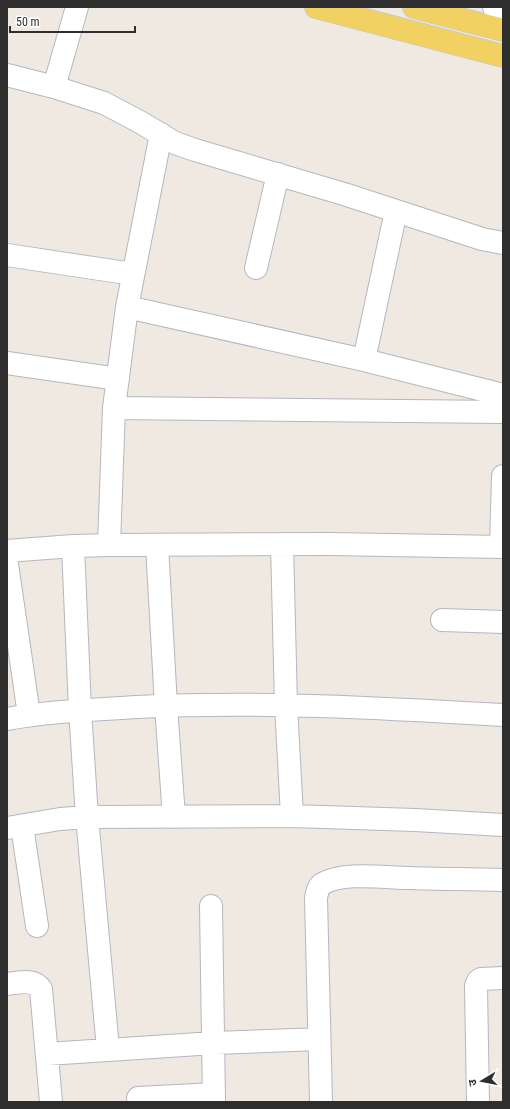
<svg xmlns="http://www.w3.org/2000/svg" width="510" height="1109" viewBox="0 0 510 1109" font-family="'Roboto Condensed','Noto Sans Devanagari',sans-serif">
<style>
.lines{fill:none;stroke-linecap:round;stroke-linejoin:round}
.minor-casing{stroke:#b4b7c1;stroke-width:24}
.major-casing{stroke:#c9c9c9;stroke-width:24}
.minor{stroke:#fff;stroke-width:22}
.major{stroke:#f2d163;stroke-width:22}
</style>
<rect width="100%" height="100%" fill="#efe9e1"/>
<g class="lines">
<!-- minor casing -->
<g class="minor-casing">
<path id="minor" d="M494,7L503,28
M7,75L54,87L104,103L140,122L175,143L195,150L344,194L482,239L503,243
M54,87L77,7
M7,255L133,274
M256,268L278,174
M127,307L364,360L503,395
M364,360L396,211
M7,363L118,379
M114,408L503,412
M282,544L286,705L292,816
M109,545L114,408L127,307L161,134
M157,545L166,706L174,817
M73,546L80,710L87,817L108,1049
M501,547L503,476
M7,551L73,546L109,545L330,544L503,547
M7,564L29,715
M442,620L503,622
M7,719C50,711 93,710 137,707C259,701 381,708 503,715
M22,826L37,926
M7,828L60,819L87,817L292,816L415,820L503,825
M211,906L214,1102
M7,984C18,983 34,978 41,989L51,1102
M47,1054L214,1043L319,1039
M138,1098L214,1094
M321,1102L316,898C317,893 318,887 322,884C343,871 386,878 411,878C441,879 472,879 503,880
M478,1102L476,986L478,981L481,979L503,978"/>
</g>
<!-- major casing -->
<g class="major-casing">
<path id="major" d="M316,7L503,56
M414,7L503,30"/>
</g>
<!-- minor -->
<use href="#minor" class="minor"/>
<!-- major -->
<use href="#major" class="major"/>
</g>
<!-- border -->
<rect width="510" height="1109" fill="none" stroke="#2e2e2e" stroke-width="16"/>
<!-- north arrow -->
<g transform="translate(482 1081) rotate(260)" stroke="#ffffff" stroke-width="3" paint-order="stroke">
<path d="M0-3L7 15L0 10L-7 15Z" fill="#2e2e2e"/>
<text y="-6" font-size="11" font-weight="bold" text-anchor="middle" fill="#2e2e2e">उ</text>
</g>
<!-- scale -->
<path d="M10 26v6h125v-6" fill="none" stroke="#2e2e2e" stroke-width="2"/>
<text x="16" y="26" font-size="12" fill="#2e2e2e" stroke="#ffffff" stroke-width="3" paint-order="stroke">50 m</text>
</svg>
